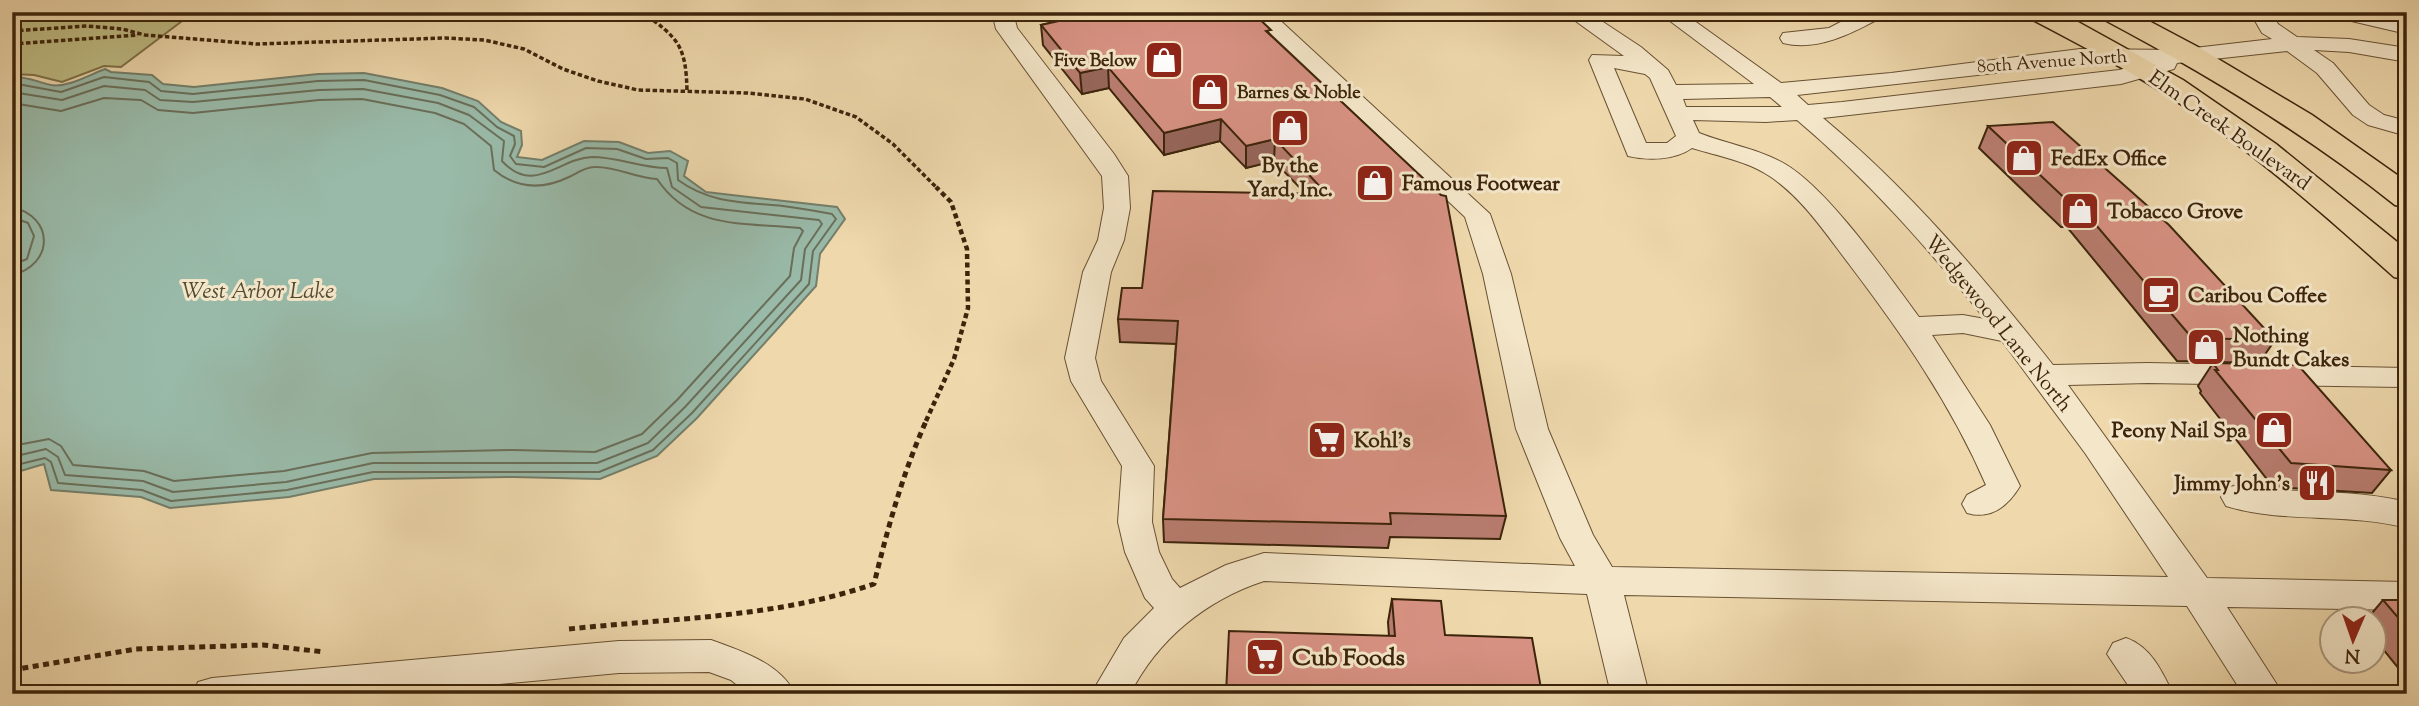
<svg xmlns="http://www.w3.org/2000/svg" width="2419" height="706" viewBox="0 0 2419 706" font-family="'Sorts Mill Goudy',serif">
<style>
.green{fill:#bfbc84;stroke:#7e7048;stroke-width:2}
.water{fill:#99baa9;stroke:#747e6a;stroke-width:2}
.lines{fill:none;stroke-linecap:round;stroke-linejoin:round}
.shore{stroke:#6a6f5a;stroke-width:2}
.minor-casing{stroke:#685133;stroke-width:2}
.major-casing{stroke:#3c240b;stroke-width:3}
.path-far2{stroke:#3c240b;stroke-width:3.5;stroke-dasharray:4.5 2.5;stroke-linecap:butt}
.path-far1{stroke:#3c240b;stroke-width:4.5;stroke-dasharray:5 3.5;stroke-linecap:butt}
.path{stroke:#3c240b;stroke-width:5;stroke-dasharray:6 4.5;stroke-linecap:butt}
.minor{fill:#f4e6c9;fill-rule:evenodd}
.major{fill:#eed8ac;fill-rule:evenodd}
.wall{fill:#b97d70;stroke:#3c240b;stroke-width:2}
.shaded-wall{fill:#96665b;stroke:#3c240b;stroke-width:2}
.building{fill:#d79182;stroke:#3c240b;stroke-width:2}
.labels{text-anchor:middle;stroke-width:6;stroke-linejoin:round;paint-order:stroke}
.far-poi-label{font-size:18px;font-weight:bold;fill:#3c240b;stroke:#f4e6c9;text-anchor:end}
.far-street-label{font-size:18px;fill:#3c240b;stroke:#f4e6c9}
.street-label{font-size:21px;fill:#3c240b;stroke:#f4e6c9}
.poi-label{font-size:21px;font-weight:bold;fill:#3c240b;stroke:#f4e6c9;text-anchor:start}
.water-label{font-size:23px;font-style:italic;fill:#534a32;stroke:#f4e6c9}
.near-poi-label{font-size:24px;font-weight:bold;fill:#3c240b;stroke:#f4e6c9;text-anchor:start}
</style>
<rect width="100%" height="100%" fill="#eed8ac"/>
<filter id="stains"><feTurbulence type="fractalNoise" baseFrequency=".00286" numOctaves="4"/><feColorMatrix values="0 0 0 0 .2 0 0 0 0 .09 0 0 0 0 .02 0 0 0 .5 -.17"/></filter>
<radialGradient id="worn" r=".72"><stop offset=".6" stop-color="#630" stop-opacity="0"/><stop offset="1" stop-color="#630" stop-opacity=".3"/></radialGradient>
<!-- green -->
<path class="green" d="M12,12H194L121,67L104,66L62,82L34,75L12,74Z"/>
<!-- water -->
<path class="water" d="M105,69L111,72L152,75L163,84L194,87L318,74L364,73L442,88L478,101L501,122L521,131L522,145L517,157L542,160L584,141L619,142L648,153L670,151L688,161L684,176L706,192L837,207L845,219L820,254L816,286L697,418L657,456L600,479L513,477L374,479L289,497L170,508L141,497L51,490L44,464L17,472L12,484V261L19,236L12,232V77C27,76 37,82 51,85C67,88 89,75 105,69Z"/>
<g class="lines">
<!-- shore -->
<path class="shore" d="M12,83L61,92L104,77L149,82L161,91L193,94L318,81L364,80L440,95L474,107L497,127L514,136L515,144L510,156L516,164L544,167L586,148L617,149L646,159L668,158L677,163L678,180C711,204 744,202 783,206C799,208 816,211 832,214L836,219L813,251L809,284L692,413L653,450L599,472H373L287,490L171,501L142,490L58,483L51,462L45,458L12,466
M12,92L62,100L104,86L145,90L160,100L193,102L319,90L363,89L438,103L469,115L504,141L502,161C534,196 559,158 592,157C618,157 641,168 667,168L672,187L701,207L819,220L822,224L805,249L801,280L685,407L648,443L597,463H373L286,482L173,492L143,481L65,475L58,457L46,449L12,457
M12,103L61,111L104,98L141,100L158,110L193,113L319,100L362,99L435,113L464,124L491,146L494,170C517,189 542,190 569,177C576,174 585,167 594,167C616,166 635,178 657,179C692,231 745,222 800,228L803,231L794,248L790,276L678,399L642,434L595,452L513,450L372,453L284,471L174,481L144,471L73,465L61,446L49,439L12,446
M12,207C55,217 54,265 12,275
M12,217L28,223L34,236L27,259L12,265"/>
<!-- minor casing -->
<g class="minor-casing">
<path id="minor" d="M992,12H1013L1017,28L1114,154L1128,176L1130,208L1124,240L1111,272L1095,358L1101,381L1154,466L1152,522L1159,552L1172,579L1180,588L1226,565L1264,553L1575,566L1560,538L1516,429L1483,274L1465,217L1248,12H1271L1490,214L1511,274L1548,429L1593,535L1612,567L2168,577L2085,453L2002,341L1963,333L1932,335L1990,425L2020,486C2008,506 1991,520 1967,513L1962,504L1967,495L1986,485C1951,404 1902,334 1849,264C1826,234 1803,199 1771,177C1748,161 1718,156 1692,148C1675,160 1649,161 1628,156L1589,60L1592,55L1624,56L1563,12H1588L1641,47L1668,70L1676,85L1754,84L1658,12H1682L1781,83L1891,73L2080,49L2177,50L2272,39L2262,33L2250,12H2271L2278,24L2297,37L2349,39L2407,48V62L2349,52L2314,50L2333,63L2369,105L2384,115L2407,121V136L2368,125L2353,115L2317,73L2287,51L2177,63L2174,69L2121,84L1823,118C1910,190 1983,277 2053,365L2148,363L2407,368V386L2402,387L2148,383L2068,385L2207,578L2407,582V610L2227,607L2283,694H2243L2187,606L1624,595L1649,694H1611L1587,594L1264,581C1206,600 1158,639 1130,694H1091L1124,638L1154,608L1145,598L1125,552L1118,522L1122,466L1071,381L1065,358L1083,272L1098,240L1104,208L1102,176L996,29ZM2094,62L2145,63L2119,70L1842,102L1808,105L1797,95ZM1614,68L1645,74L1650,78L1676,136L1667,143H1646ZM1770,97L1782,107H1686L1683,99ZM1693,120L1766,122L1797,120C1867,179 1927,247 1985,319L1963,315L1919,317C1887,274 1829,190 1785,164C1759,149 1727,144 1699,133Z
M1860,12H1887L1884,16C1854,32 1819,52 1783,43L1780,38L1783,33L1829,28Z
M2327,12H2366L2407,22V34L2330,16Z
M2238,485C2294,495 2351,488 2407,502V528C2347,512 2285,524 2226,506L2221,497L2226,488Z
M2126,638C2151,647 2162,671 2173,694H2134L2107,654L2113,643Z
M711,640C741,651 780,663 795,694H748L731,680L709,672L619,673L391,694H193L198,682L212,678L619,641Z"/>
</g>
<!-- major casing -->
<g class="major-casing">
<path id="major" d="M2026,12H2060L2183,80L2276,144L2407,250V280L2394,277C2327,217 2258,156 2182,105C2134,73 2081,45 2029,18Z
M2098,12H2132L2198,47L2312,115L2407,182V208L2395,205C2303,132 2205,73 2101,18Z"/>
</g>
<!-- path-far2 -->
<path class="path-far2" d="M642,12C678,38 686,45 687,91
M2001,12L2016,20
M12,31L87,26L122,29L145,35L257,44L445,38L484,40L524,49L563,69L598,81L638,90L748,93L805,99L856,117L893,144L938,189
M12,44L138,35"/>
<!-- path-far1 -->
<path class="path-far1" d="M926,421L954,359L968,308L967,249L951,202L936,187"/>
<!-- path -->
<path class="path" d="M569,629C672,618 775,618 874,584C888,527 903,472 927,419
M12,670L136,649L263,645L324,652"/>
<!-- minor -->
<use href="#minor" class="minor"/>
<!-- major -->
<use href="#major" class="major"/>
</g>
<!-- wall -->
<path class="wall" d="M1047,12H1252L1271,36L1506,516L1500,539L1390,537L1388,548L1164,542L1163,519L1176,344L1120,342L1118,319L1142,288L1305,193L1274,161L1246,168L1220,141L1164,155L1109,88L1082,94L1043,45L1041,25L1055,22Z
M1823,12H1858L1840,19Z
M1988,126L2275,340L2259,363L2177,361L2067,227H2061L1979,148Z
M2213,363L2391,470L2372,493L2273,487L2200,393L2201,391L2198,386Z
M1392,599L1445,635L1389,636L1388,622Z
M2383,600H2407V679L2374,638V619H2367Z"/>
<!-- shaded-wall -->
<path class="shaded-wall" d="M1842,12H1858L1840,19Z
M1108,67L1109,88L1082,94L1080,73Z
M1221,119L1220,141L1164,155V133Z
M1275,139L1274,161L1246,168V146Z"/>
<!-- building -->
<path class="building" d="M1062,12H1252L1271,30L1266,31L1441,195L1446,196L1506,516L1390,513L1391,524L1163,519L1178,321L1118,319L1122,288H1142L1153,191L1327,194L1275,139L1246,146L1221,119L1164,133L1108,67L1080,73L1041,25L1068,19Z
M2053,122L2169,225L2275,340L2192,338L2079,205H2072L1988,126Z
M2213,363L2298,365L2391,470L2291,463L2215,370H2218Z
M1392,599L1441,601L1445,635L1532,638L1542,694H1226L1229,631L1395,636Z
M2383,600H2407V628Z"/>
<!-- icons -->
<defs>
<g id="shop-square" transform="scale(2.0125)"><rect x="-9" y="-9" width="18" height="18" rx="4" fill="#8f2418" stroke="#f4e6c9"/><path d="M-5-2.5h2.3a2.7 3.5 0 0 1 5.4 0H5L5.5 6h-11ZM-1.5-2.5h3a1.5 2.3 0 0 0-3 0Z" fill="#fff"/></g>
<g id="cafe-square" transform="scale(2.0125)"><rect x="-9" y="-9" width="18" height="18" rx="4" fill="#8f2418" stroke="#f4e6c9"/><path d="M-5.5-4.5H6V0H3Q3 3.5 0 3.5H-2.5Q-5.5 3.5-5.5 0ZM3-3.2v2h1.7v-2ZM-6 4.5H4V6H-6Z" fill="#fff"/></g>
<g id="supermarket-square" transform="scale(2.0125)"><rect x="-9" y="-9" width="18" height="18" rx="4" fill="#8f2418" stroke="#f4e6c9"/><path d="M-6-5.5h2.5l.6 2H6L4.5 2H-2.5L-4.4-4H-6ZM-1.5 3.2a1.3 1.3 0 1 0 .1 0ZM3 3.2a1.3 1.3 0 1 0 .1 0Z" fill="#fff"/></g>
<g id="restaurant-square" transform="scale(2.0125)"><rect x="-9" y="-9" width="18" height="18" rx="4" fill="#8f2418" stroke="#f4e6c9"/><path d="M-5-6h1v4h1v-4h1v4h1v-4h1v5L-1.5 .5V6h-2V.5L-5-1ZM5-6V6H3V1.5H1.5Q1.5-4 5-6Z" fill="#fff"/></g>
</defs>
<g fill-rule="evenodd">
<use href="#shop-square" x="1164" y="60"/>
<use href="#shop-square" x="1210" y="92"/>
<use href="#shop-square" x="1290" y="128"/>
<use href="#shop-square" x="2024" y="158"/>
<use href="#shop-square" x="1375" y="183"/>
<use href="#shop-square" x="2080" y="211"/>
<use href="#cafe-square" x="2161" y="295"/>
<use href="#shop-square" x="2206" y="347"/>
<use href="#shop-square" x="2274" y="430"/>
<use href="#supermarket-square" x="1327" y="440"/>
<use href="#restaurant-square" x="2317" y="483"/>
<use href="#supermarket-square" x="1265" y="657"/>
</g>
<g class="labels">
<!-- far-poi labels -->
<g class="far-poi-label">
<text x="1137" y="66">Five Below</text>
<text x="1237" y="98" text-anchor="start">Barnes &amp; Noble</text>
</g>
<!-- far-street labels -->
<g class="far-street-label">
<text transform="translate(2052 61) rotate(-4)" y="6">80th Avenue North</text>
</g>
<!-- street labels -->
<g class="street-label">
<text transform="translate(2230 130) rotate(35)" y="7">Elm Creek Boulevard</text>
<text transform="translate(1999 323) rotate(51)" y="7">Wedgewood Lane North</text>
</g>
<!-- poi labels -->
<g class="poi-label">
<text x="2051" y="165">FedEx Office</text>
<text x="1290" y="172" text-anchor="middle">By the<tspan x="1290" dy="24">Yard, Inc.</tspan></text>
<text x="1402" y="190">Famous Footwear</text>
<text x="2107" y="218">Tobacco Grove</text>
<text x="2188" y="302">Caribou Coffee</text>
<text x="2233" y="342">Nothing<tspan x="2233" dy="24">Bundt Cakes</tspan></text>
<text x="2247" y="437" text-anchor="end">Peony Nail Spa</text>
<text x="1354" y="447">Kohl's</text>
<text x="2290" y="490" text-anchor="end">Jimmy John's</text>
</g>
<!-- water labels -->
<g class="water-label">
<text x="258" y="298">West Arbor Lake</text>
</g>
<!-- near-poi labels -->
<g class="near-poi-label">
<text x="1292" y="665">Cub Foods</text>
</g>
</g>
<!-- margin -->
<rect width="2419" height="706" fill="none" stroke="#eed8ac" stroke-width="42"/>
<rect x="14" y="14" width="2391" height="678" fill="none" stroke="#3c240b" stroke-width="3.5"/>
<rect x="21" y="21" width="2377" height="664" fill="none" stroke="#3c240b" stroke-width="2"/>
<!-- north arrow -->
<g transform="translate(2353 640) rotate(182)"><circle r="33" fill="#f4e6c9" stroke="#aa987d" stroke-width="2"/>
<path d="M0-5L12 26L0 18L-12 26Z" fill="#8f2418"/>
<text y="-10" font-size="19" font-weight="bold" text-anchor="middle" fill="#3c240b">N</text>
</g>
<rect width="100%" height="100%" filter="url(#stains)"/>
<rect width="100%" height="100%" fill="url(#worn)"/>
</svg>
